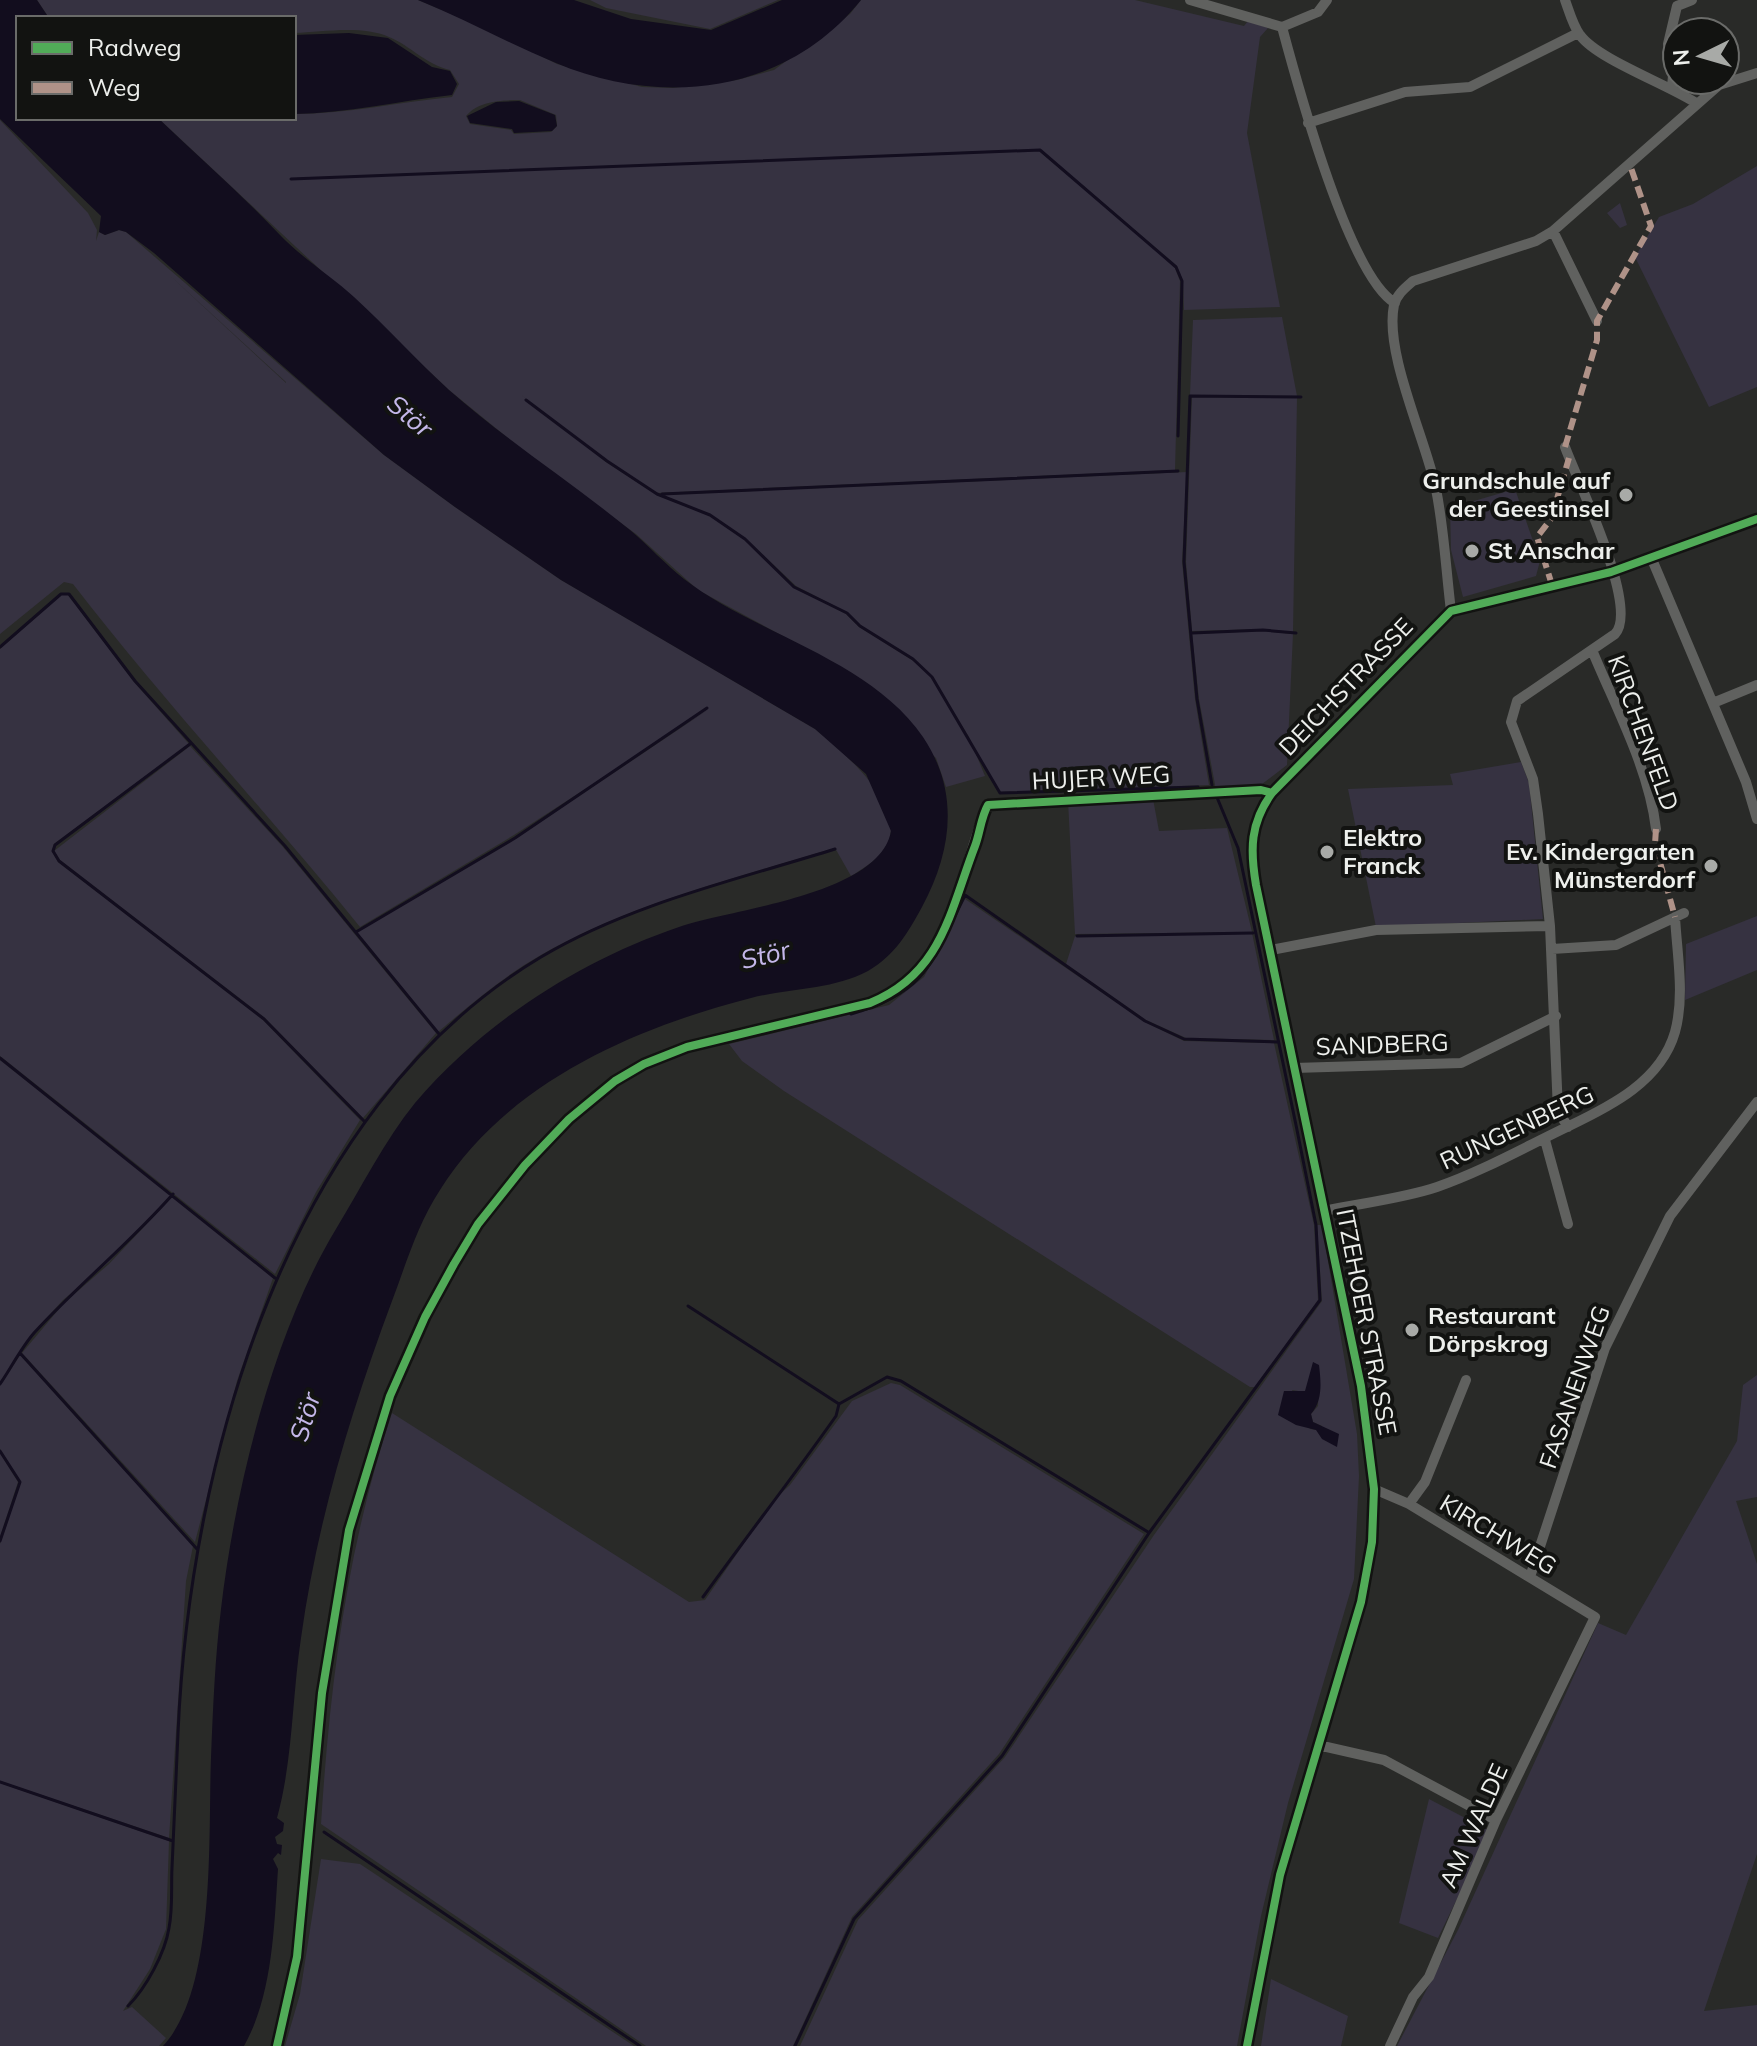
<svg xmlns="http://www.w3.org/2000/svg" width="1757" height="2046" viewBox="0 0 1757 2046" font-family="Mulish,sans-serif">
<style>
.green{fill:#363241;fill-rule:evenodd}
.water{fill:#120d1e}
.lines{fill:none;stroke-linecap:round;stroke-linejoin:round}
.stream{stroke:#120d1e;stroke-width:3}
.minor{stroke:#60615f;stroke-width:10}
.quiet{stroke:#af9288;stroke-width:6;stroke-dasharray:12 6;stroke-linecap:butt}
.cycleway-casing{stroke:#121311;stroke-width:13}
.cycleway{stroke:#51ab58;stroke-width:8}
.poi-dot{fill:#a8aaa7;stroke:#121311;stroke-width:3}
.labels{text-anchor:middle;stroke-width:8;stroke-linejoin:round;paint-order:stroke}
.poi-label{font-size:24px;font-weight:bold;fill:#edefec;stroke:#121311;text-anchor:start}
.street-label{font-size:24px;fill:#edefec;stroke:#121311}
.water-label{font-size:26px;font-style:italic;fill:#c4b7e9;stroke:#121311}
</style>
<rect width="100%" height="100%" fill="#292a28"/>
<!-- green -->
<path class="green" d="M37,0H418L483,27L557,64L642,87L673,88L737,80L774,70L850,14L861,0H1135L1244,26L1248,21L1268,28L1260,37L1247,133L1280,307L1184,310L1183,281L1177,266L1040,149L296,178L1039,151L1162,255L1175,268L1180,281L1175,470L657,493L607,461L520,394L606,462L657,495L710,516L745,540L794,587L846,614L859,627L912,660L932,677L969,737L985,776L946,787L936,758L829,661L698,590L636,534L542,466L449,390L158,118H294V114C347,114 399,102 452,97L459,84L450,70C425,64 411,46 389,37C362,25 323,32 294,33V18H49ZM520,100L556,115L557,126L551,132L514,134L511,130L470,124L466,116C478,101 502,100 520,100Z
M590,0H778L710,29L606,8Z
M0,120L88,213L97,230L96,241L99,232L105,235L119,230L126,232L384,455L455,507L561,580L815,729C841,750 905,803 888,843C881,858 864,868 851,876L835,848C736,878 632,903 541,955C504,976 471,1004 438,1032L357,932L515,839L709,709L514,835L360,927C266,811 164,702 73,584L64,582L0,634ZM166,272L286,382V383Z
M1757,166V387L1709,407L1635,257L1659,217L1693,204Z
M1620,203L1627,225L1620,228L1607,213Z
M1282,317L1297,396L1190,395L1193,320Z
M1192,397L1297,398L1293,632L1263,629L1192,631L1186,562Z
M1187,472L1182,561L1195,699L1209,785L1000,792L933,677L913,659L861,626L848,613L796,586L746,539L711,515L660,495Z
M1515,489L1540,561L1536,576L1463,597L1451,550L1450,508Z
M61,595H68L134,682L189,744L54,844L52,851L58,862L263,1020L360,1120L316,1192L275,1274L0,1056V649Z
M1263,631L1293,634L1287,765L1258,787L1216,790L1199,699L1192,634Z
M190,746L283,847L436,1033L363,1118L265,1018L60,860L54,851Z
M1521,762L1529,783L1543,919L1376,927L1348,789L1453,785L1450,774Z
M1153,799L1159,831L1227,828L1252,932L1075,934L1068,801Z
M965,899L1145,1022L1184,1041L1274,1043L1314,1225L1318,1300L1255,1387H1250L784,1091L742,1061L729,1044L889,1005L924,977Z
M1757,916V970L1685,1000L1686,944Z
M1252,933L1274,1040L1186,1038L1146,1020L1066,964L1075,936Z
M0,1060L171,1195L109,1262L63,1300L31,1335L0,1383Z
M173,1196L273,1278L237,1381L195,1542L22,1353L64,1303L109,1264Z
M1317,1225H1322L1357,1434L1359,1476L1354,1579L1288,1803L1261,1916L1237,2046H800L858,1920L1005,1757L1154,1535L1322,1301ZM1319,1365L1318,1406L1311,1414L1313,1422L1322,1426L1317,1430L1310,1429L1292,1390L1305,1392Z
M20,1355L193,1546L186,1581L169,1838L0,1781V1544L21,1482L0,1449V1386Z
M1757,1375V1497L1736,1501L1757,1564V1854L1704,2011L1757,2005V2046H1397L1458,1930L1598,1623L1626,1635L1737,1441L1743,1385Z
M891,1383L900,1385L1144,1534L999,1754L852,1917L793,2046H646L321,1824C330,1683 347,1547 392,1413L689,1602L705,1600L774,1500L790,1485L852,1401Z
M0,1453L18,1482L0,1537Z
M0,1783L169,1841L166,1929L150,1969L123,2011L132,2007L166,2038L159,2046H0Z
M1429,1799L1490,1831L1438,1938L1399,1923Z
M321,1859L360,1864L634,2046H285L300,1994Z
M1271,1979L1348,2016L1341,2046H1261Z"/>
<!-- water -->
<path class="water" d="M0,0H37L49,18H18V118H158C199,157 242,195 280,235C302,258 331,276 354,297C387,327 416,360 449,390C507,441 571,482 630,530C649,546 665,564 684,579C755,634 870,659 923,737C960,792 952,851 922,907C908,933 894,956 868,971C832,990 790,988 751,998C634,1028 507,1083 440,1190C418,1223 406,1264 392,1301C351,1411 317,1522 301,1638C292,1697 293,1760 277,1818L284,1823L283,1831L275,1837L277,1844L282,1845L281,1855L278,1853L273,1859L278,1869C274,1927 273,1994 244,2046H163C217,1989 208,1833 211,1758C213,1708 215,1658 221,1609C235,1489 273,1333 336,1229C361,1188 385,1140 415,1103C484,1022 579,961 679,927C731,909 880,895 891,831L866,774L815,729L561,580L455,507L384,455L154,253L126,232L119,230L105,235L99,232L101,216L0,119Z
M418,0H574L631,19L711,30L782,0H861C787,93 662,108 556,63C509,44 465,19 418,0Z
M349,33L388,38L432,67L450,71L457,84L452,95C399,101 347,113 294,114V35Z
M519,101L555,115L557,126L552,131L514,133L512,129L470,123L467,116L496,102Z
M1313,1362L1319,1365C1321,1382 1323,1400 1311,1414L1313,1422L1339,1434L1337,1447L1322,1439L1316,1430L1296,1425L1278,1415L1284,1391H1305Z"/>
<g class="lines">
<!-- stream -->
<path class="stream" d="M291,179L1040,150L1176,267L1182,281L1178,436
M526,400L607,461L657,494L710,515L745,539L794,587L847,613L860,626L913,659L932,677L1000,793L1198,787
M662,494L1178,471
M1192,633L1263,630L1296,633
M0,647L61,594H69L135,681L285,846L439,1034
M190,744L55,845L53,851L59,861L264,1019L364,1121
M1212,785L1197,699L1184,562L1190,396L1301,397
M356,932L515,838L707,708
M1077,936L1253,933
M851,1014C928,992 932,962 965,895L1145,1021L1184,1039L1277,1042
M0,1058L275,1278
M688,1306L839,1404
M20,1353L197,1549
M0,1384C11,1368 21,1348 34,1333C78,1285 129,1244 173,1194
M0,1451L20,1482L0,1541
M703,1597C747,1536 793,1477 836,1416L839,1404L887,1377L901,1381L1148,1532
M0,1782L173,1841
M324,1832L640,2046
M128,2006C146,1988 165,1953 169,1928C173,1908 171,1887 172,1868C174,1823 176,1778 178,1733C190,1457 288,1108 541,957C630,904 736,880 835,849
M795,2046L854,1919L1002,1756L1149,1533L1320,1300L1316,1225L1296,1125L1238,848L1216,795"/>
<!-- minor -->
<path class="minor" d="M1190,0L1282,27
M1565,0C1569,11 1573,26 1580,35C1597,59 1667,84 1696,103
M1282,27C1297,83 1349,276 1395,303
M1282,27L1318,12L1327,0
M1672,87L1674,64L1668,44L1677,6L1692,0
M1308,123L1405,92L1470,87L1578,33
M1553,231L1597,321
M1565,447C1577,480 1640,608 1615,634L1517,701L1511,722L1533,779L1538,814L1550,926L1558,1111L1568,1127
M1651,557L1746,782L1757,819
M1451,611C1446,570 1444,529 1436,489C1426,440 1384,353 1394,305C1397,294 1405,288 1413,281L1536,241L1553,231L1719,85L1757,73
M1592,650C1615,706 1649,768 1656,829
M1713,703L1757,685
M969,859L984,812L992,804L1261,790L1272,793
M1552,949L1616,945L1684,913
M1271,950L1376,930L1550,926
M1294,1068L1461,1063L1556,1016
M1545,1140L1568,1224
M1324,1211C1361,1203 1401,1199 1437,1187C1483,1171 1525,1147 1569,1126C1611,1106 1661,1081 1675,1032C1685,996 1677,954 1675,917
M1374,1489L1409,1504L1595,1617L1496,1820L1429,1977L1413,1997L1390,2046
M1409,1504L1425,1482L1466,1380
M1530,1577L1605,1348L1670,1216L1757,1102
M1318,1745L1384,1760L1496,1820
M1247,2046L1280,1875L1361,1602L1372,1542L1374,1489L1361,1386L1256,885C1250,850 1250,823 1272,793L1451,611L1611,572L1757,519"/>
<!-- quiet -->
<path class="quiet" d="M1565,447L1597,340V321L1651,226L1630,165
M1552,585L1537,537L1551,519L1569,458
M1656,829L1655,844L1675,917"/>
<!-- cycleway casing -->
<g class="cycleway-casing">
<path id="cycleway" d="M277,2046L297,1957L322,1693L349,1530L390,1396L425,1317L454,1264L478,1224L525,1165L569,1119L615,1081L644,1064L687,1047L870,1003C942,974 950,911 975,846C980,833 981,817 988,805L1261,790L1272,793
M1247,2046L1280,1875L1361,1602L1372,1542L1374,1489L1361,1386L1256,885C1250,850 1250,823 1272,793L1451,611L1611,572L1757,519"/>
</g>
<!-- cycleway -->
<use href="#cycleway" class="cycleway"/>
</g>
<!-- markers -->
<g class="poi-dot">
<circle cx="1626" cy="495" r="8"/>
<circle cx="1472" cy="551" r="8"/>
<circle cx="1327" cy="852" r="8"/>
<circle cx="1711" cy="866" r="8"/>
<circle cx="1412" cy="1330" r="8"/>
</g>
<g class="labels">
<!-- poi labels -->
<g class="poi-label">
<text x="1610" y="489" text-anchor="end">Grundschule auf<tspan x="1610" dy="28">der Geestinsel</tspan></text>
<text x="1488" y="559">St Anschar</text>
<text x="1343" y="846">Elektro<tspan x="1343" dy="28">Franck</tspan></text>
<text x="1695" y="860" text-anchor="end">Ev. Kindergarten<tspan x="1695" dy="28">Münsterdorf</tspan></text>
<text x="1428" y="1324">Restaurant<tspan x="1428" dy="28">Dörpskrog</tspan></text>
</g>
<!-- street labels -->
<g class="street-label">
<text transform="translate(1346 687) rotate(-46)" y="8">DEICHSTRASSE</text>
<text transform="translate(1643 733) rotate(70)" y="8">KIRCHENFELD</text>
<text transform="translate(1101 778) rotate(-3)" y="8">HUJER WEG</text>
<text transform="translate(1382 1045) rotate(-2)" y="8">SANDBERG</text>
<text transform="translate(1517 1128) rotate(-25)" y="8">RUNGENBERG</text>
<text transform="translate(1366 1322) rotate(79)" y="8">ITZEHOER STRASSE</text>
<text transform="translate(1575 1387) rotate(-71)" y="8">FASANENWEG</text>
<text transform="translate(1498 1535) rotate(31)" y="8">KIRCHWEG</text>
<text transform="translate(1474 1826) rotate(-66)" y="8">AM WALDE</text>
</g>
<!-- water labels -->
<g class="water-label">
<text transform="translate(410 416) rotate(40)" y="9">Stör</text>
<text transform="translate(765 955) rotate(-13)" y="9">Stör</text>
<text transform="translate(305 1417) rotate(-73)" y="9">Stör</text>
</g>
</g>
<!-- legend -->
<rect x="16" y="16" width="280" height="104" fill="#121311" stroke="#6a6b69" stroke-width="2"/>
<rect x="32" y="42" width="40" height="12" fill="#51ab58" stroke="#6a6b69" stroke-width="2"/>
<text x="88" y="56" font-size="24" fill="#edefec">Radweg</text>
<rect x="32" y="82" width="40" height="12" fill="#af9288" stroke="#6a6b69" stroke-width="2"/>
<text x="88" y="96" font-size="24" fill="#edefec">Weg</text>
<!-- north arrow -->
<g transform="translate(1701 56) rotate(265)"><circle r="38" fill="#121311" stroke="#6a6b69" stroke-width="2"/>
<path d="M0-6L14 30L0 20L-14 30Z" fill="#a8aaa7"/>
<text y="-12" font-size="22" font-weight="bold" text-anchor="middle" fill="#edefec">N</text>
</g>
</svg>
